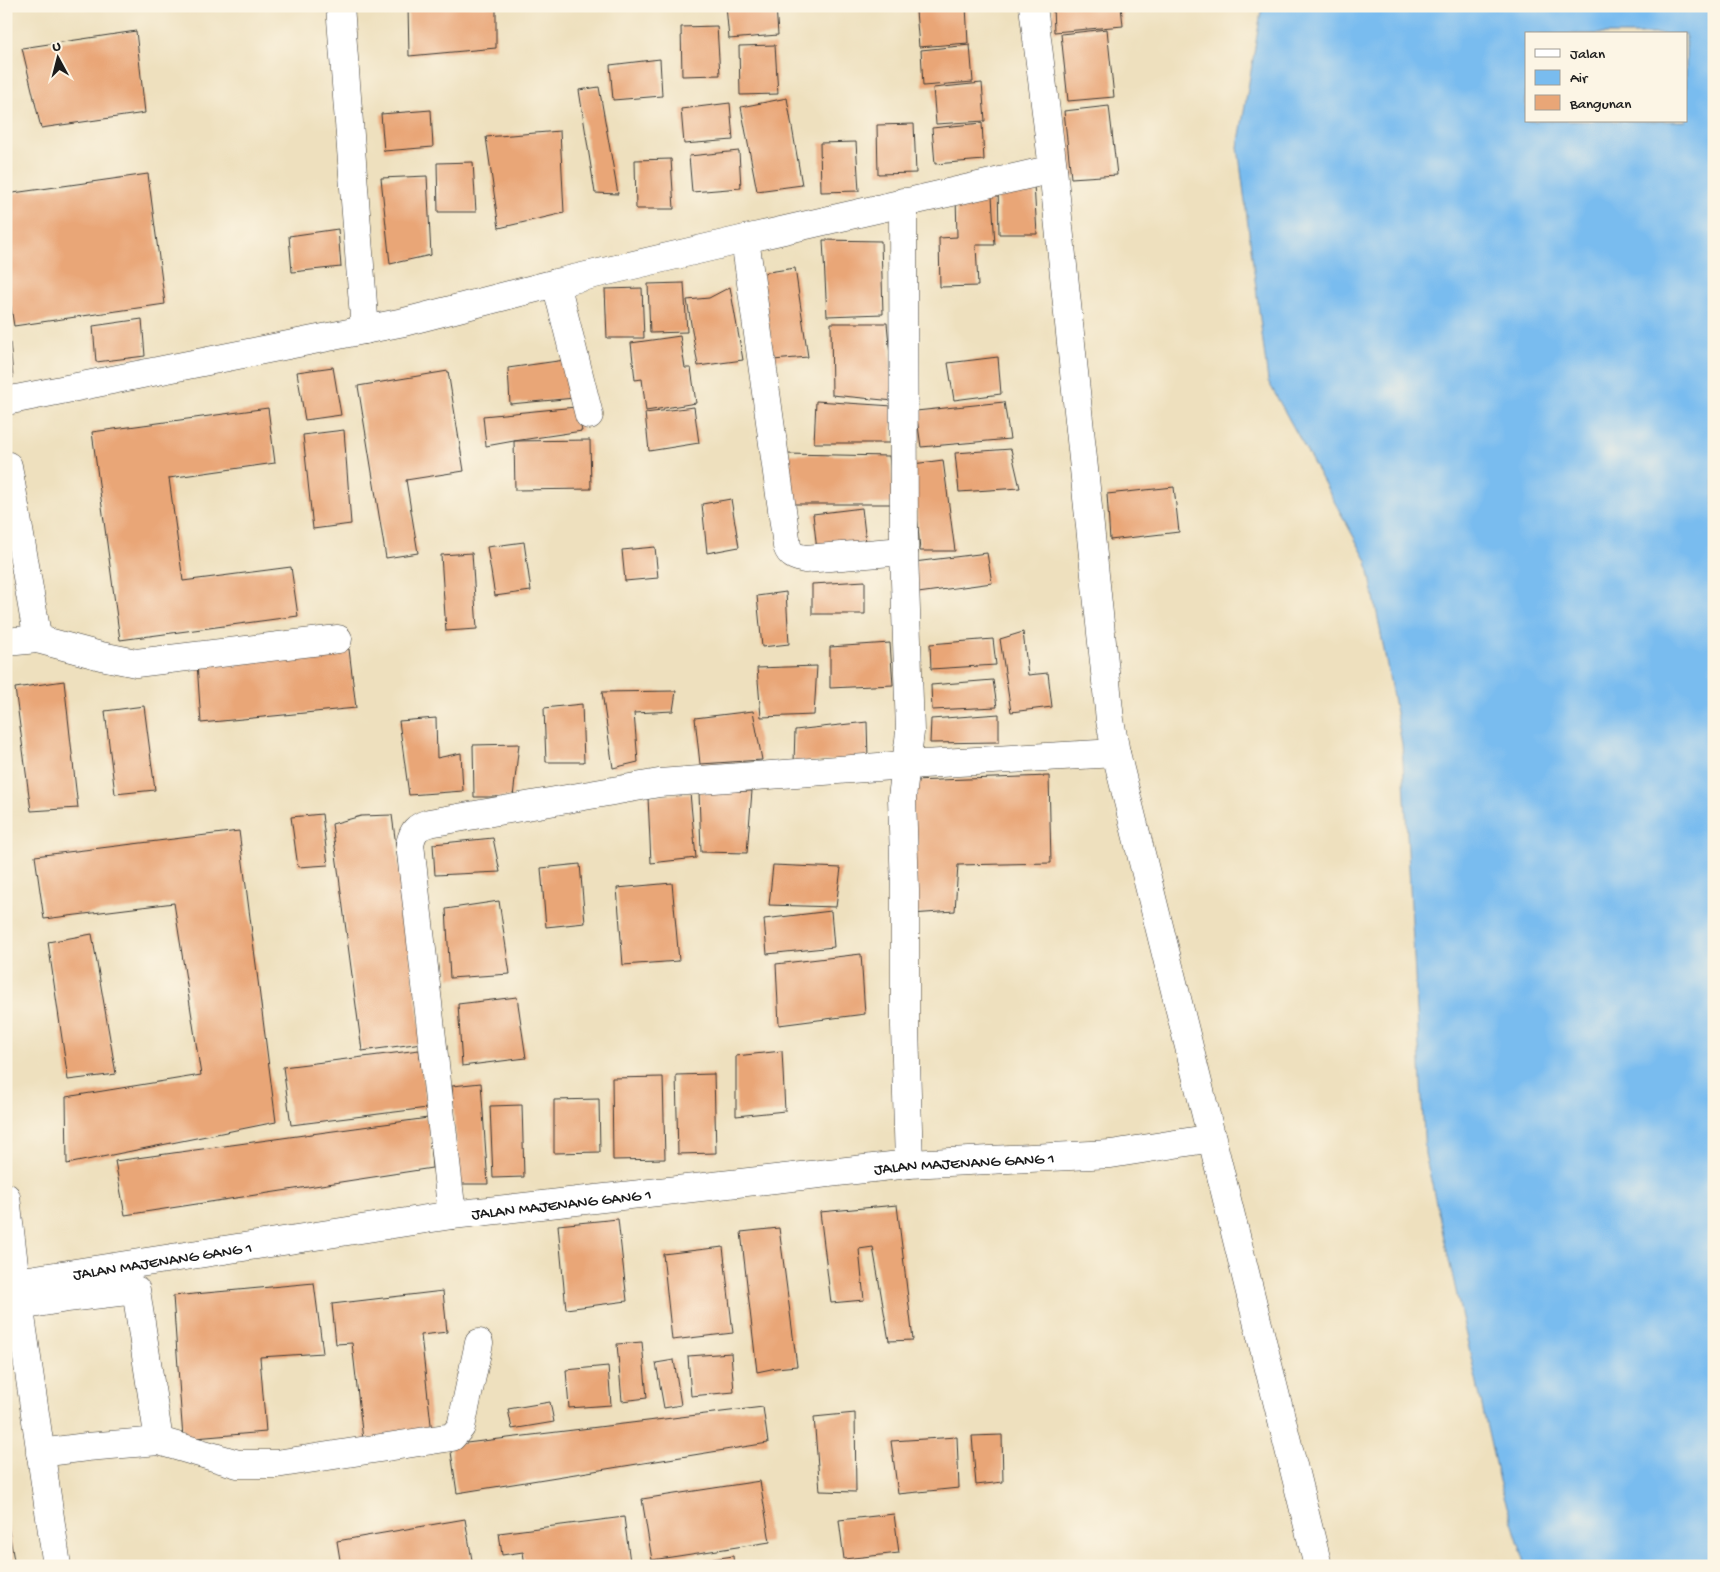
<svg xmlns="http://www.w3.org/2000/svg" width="1720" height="1572" viewBox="0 0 1720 1572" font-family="'Gochi Hand',sans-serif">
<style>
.water{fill:#79bcef;stroke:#4a6c86;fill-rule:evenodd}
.building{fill:#e9a677}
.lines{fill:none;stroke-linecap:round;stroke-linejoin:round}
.minor-casing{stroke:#3c3934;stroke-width:29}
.major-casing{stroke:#3c3934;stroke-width:29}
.minor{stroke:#fff;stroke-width:28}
.major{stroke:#fff;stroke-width:28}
.labels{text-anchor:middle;stroke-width:4.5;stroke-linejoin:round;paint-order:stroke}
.street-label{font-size:16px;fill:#1c1c1c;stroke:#fcf5e5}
</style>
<rect width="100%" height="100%" fill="#fcf5e5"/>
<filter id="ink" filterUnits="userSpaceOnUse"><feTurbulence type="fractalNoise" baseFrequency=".02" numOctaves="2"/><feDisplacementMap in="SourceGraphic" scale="10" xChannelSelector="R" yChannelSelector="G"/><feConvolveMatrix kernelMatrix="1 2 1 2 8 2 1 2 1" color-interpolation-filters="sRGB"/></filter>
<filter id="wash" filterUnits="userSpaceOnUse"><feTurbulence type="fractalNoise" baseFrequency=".0096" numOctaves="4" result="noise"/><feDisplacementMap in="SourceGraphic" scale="20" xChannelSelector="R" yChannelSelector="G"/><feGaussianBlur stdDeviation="1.12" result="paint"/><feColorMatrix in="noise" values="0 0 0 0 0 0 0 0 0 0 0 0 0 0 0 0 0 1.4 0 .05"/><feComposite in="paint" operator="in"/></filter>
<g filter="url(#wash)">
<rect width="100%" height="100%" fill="#eee0be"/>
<!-- water -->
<path class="water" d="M1262,6H1714V1566H1526L1499,1481L1425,1154L1402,744L1367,561L1268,381L1238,147ZM1526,34H1686V121H1526Z"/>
<g id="blocks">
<!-- building -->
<path class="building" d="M408,6H496V48L409,56Z
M726,6H776L778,35L729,39Z
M966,6L968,43L919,47L916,11Z
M1053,6H1121L1123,26L1054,32Z
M717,26L720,75L682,76L681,27Z
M1107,29L1114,97L1068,101L1061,34Z
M136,31L145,113L41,128L22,48Z
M775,45L778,94L740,95L739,46Z
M970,45L973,82L923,86L921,50Z
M660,59L662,96L613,100L610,65Z
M982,83L985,121L936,124L933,88Z
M599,87L618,194L595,193L579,90Z
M787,98L802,185L757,191L741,107Z
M730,103L733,140L684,144L681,109Z
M1109,106L1117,175L1071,178L1064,111Z
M431,110L433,147L384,151L381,114Z
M982,123L984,160L935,164L932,128Z
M914,124L916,173L878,174L877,125Z
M560,131L564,213L499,228L486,137Z
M856,142L859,191L821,192L820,143Z
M739,151L741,188L692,192L689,156Z
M671,159L674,209H636L635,160Z
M473,162L476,212H438L437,163Z
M148,174L165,304L14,326L6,276V194Z
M427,176L431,255L390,264L381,178Z
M1034,184L1037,234H999L998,185Z
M956,196H992L995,245H976L978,286L940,287L939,238L957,237Z
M338,229L341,267L292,272L289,236Z
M823,240L881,241L883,314L827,316Z
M795,268L808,357L773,360L762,273Z
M684,283L687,332L650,333L648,284Z
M730,287L743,360L698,366L687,300L709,298Z
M642,288L644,338H607L605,289Z
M142,319L145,356L96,362L93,326Z
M831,323H887L894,401L832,395Z
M680,336L685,368H691L696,403L646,411L642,379L635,380L631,343Z
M6,341H10L13,378L6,379Z
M998,357L1001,394L954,400L948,363Z
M572,359L575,398L510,404L508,368Z
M333,367L341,415L305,420L297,372Z
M448,371L464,471L406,480L418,553L386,558L358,386Z
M816,401L893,406L891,443H814Z
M1004,402L1010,439L921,447L916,411Z
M576,407L582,431L514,441L590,440L591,489L515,490L514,441L486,446L483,416Z
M694,407L699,443L649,451L645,413Z
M268,408L275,463L169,478L183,581L291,567L298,616L120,640L92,432Z
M344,430L351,524L313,529L303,435Z
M1011,449L1020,488L959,492L955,453Z
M786,454L889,456L895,504H789Z
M943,460L955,551H920L913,464Z
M1174,487L1179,532L1110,540L1107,494Z
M731,499L739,547L707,553L702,504Z
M862,508L866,543L817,551L813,514Z
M524,542L531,591L495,596L487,547Z
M655,547L658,578L625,581L622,550Z
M472,553L477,629L446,631L441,555Z
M987,553L992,583L918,593L914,562Z
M865,581V614H812V584Z
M786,592L789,644L762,647L757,596Z
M1023,632L1028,675L1048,673L1052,707L1011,712L1000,639Z
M993,639L996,665L931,669L930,644Z
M890,643L893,685L830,688V647Z
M349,649L356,708L201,723L197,663Z
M817,666L814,715L761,717L757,668Z
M993,680L997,707L932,710L931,685Z
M64,681L78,808L31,811L15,688Z
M676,691L673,711L634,713L638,762L613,768L602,692Z
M582,704L584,762H546L544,708Z
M144,706L155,790L115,794L105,711Z
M753,711L762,760L700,764L695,718Z
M999,714V742L930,743L931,719Z
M436,718L437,758L461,753L463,791L409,795L399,721Z
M867,722L868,759L794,762L795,730Z
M519,744L513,797H474L473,745Z
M1049,776L1051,863L958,865L955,911L911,914L912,781Z
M752,791L747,853L701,852L699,792Z
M690,793L696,858L651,863L648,797Z
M322,814L328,865L298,867L291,817Z
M392,815L422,1043L362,1051L332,824L361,816Z
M239,831L276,1122L67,1164L66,1097L201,1075L174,903L44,919L35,856Z
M493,838L500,872L435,875L433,844Z
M580,864L585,923L546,927L541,868Z
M773,865L841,868L836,907L769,905Z
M672,883L679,961L623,965L617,888Z
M499,901L510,974L450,978L446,909Z
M831,911L834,947L767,954L764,919Z
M92,934L116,1074L68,1080L48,942Z
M861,954L865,1014L779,1025L776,964Z
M517,997L526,1058L462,1066L458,1004Z
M419,1050L427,1108L291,1125L283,1067Z
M782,1051L785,1111L736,1116V1056Z
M714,1074L716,1153L678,1154L676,1075Z
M663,1077L665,1159L613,1160L612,1078Z
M481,1083L488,1184H459L452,1086Z
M599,1099L600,1152L554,1153V1100Z
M522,1105L524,1177L493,1178L490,1106Z
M428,1118L432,1168L125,1215L115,1161Z
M897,1205L913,1340L889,1341L873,1247L859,1249L864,1300L831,1303L820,1212Z
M618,1219L627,1301L566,1309L558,1225Z
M779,1228L797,1366L776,1368L757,1372L741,1232Z
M723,1247L733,1333L672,1340L663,1254Z
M314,1283L323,1353L260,1357L266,1432L183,1439L173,1296Z
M443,1291L447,1332L421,1335L432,1433L363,1440L352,1343L336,1344L332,1304Z
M642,1342L647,1398L622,1401L617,1344Z
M731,1353L734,1392L691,1396L688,1356Z
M674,1360L681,1405L664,1408L656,1363Z
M608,1366L611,1405L569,1408L566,1370Z
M550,1402L554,1422L512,1429L508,1409Z
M763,1407L768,1443L457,1493L450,1445Z
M855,1413L856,1492L820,1491L814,1417Z
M1002,1435L1003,1482L976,1485L972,1436Z
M957,1437L959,1488L898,1494L891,1441Z
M760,1481L770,1542L652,1560L642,1499Z
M894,1514L899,1553L844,1559L839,1520Z
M624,1517L630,1562L597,1566H525L523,1552L502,1555L499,1533Z
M465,1519L473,1566H341L337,1541Z
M6,1520H7L15,1566H6Z
M733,1556L734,1566H673V1565Z"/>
</g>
</g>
<g filter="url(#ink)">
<use href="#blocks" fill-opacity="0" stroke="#3c3934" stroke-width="1"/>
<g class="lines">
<!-- minor casing -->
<g class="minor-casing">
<g id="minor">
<path d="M340,6L365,330"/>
<path d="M1033,6L1053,169L1110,720L1116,753L1318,1566"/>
<path d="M903,202L904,551L910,732L902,798L905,890V1026L909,1164"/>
<path d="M745,239L787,546C790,555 795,557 805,559L904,551"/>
<path d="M556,283L589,415"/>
<path d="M6,401L404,322L556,283L745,239L1053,169"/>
<path d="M6,465L8,466L37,635V639L6,642"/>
<path d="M37,639L101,656L136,663L338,639"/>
<path d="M452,1215L410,844C413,831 416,827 429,823L659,783L906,765L1116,753"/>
<path id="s1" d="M16,1282L452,1215L909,1164L1111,1154L1213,1138"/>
<path d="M20,1306L67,1298L136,1290L159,1441L87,1447L40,1453"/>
<path d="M159,1441L238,1464H276L452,1437L461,1427L479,1343"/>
</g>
</g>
<!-- major casing -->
<g class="major-casing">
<path id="major" d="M6,1197L16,1282L57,1566"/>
</g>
<!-- minor -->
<use href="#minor" class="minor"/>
<!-- major -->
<use href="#major" class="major"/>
</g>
</g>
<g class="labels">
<!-- street labels -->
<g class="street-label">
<text dy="6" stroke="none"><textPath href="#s1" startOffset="956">JALAN MAJENANG GANG 1</textPath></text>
<text dy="6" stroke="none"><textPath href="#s1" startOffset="551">JALAN MAJENANG GANG 1</textPath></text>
<text dy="6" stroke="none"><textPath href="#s1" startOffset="148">JALAN MAJENANG GANG 1</textPath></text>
</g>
</g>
<!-- margin -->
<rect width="1720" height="1572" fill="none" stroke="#fcf5e5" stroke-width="25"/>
<!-- legend -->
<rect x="1525" y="32" width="162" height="90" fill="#fcf5e5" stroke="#a29e95"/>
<rect x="1535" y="49" width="25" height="8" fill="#ffffff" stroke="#a29e95"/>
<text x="1570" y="58" font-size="15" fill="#1c1c1c">Jalan</text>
<rect x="1535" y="70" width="25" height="15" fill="#79bcef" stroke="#a29e95"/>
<text x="1570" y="82" font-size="15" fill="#1c1c1c">Air</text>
<rect x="1535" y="95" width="25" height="15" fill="#e9a677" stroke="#a29e95"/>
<text x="1570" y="108" font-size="15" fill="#1c1c1c">Bangunan</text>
<!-- north arrow -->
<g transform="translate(58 58) rotate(353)" stroke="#fcf5e5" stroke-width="4" paint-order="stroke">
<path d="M0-4L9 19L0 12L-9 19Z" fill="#1c1c1c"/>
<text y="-8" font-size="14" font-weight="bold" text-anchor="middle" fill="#1c1c1c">U</text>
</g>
</svg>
